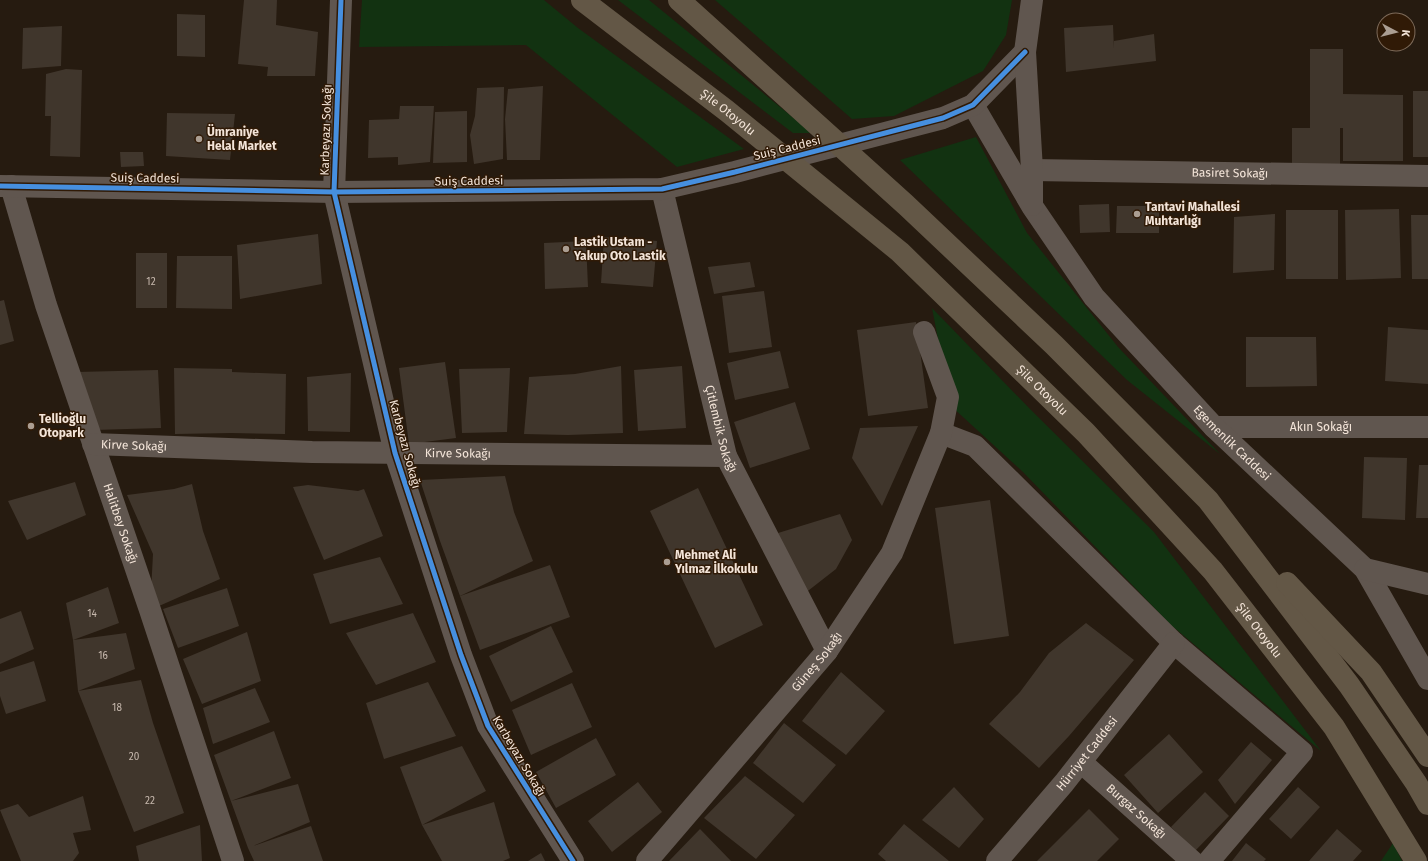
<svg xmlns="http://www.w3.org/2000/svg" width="1428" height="861" viewBox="0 0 1428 861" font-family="'Fira Sans',sans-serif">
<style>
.green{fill:#123211}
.building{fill:#40362c}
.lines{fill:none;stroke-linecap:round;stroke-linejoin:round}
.minor{stroke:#60564f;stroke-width:22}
.tertiary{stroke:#60564f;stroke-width:22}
.trunk{stroke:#635746;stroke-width:22}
.cycleway-casing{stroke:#301a06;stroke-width:8}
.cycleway{stroke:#468fdf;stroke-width:5}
.poi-dot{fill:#ab9e92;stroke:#301a06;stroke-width:1.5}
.labels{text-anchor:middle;stroke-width:3;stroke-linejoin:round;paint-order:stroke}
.number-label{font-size:10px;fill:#c6b8ad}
.street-label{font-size:12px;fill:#f3e4d8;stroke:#301a06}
.poi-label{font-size:12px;font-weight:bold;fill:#f3e4d8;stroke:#301a06;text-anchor:start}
</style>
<rect width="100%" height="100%" fill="#261b10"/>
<!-- green -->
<path class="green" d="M362,0H544L578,28L744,149L677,167L526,45L359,47Z
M618,0H649L812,133H793Z
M715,0H1012L1006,35L983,71L894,116L852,119Z
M976,137L1027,233L1118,347L1220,454L1127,380L900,160Z
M932,308L1030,409L1154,532L1321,751L1171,625L1023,472L951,406Z
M1393,843L1402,861H1381Z"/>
<!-- building -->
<path class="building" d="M244,0H277L276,25L318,32L315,76H267L268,67L238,64Z
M177,14L205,15V57L177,56Z
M1113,25L1114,49V41L1154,34L1156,61L1066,72L1064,28Z
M62,26L61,66L22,69L23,28Z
M1310,49H1343V94L1403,95V161H1343V128H1340V170H1292V128H1310Z
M66,69L82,70L80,157L50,156L51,116H45L46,74Z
M543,86L540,160H507L505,119L508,89Z
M504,87L503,159L474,164L470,135L475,116L477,88Z
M1413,91H1428V157H1413Z
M400,106H434L430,162L398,165V157L368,158L369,120L399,119Z
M467,111V162L433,163L435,112Z
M167,113L235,114L230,160L166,156Z
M120,152H143L144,166L121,167Z
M1109,204L1110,232L1080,233L1079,205Z
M1117,206H1159V233H1116Z
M1399,209L1401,278L1346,280L1345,210Z
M1286,210H1338V279H1286Z
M1275,214L1274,270L1233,273L1234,217Z
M1411,215H1428V279H1412Z
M318,234L322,284L240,299L237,245Z
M604,237L657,241L653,287L601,283Z
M586,241L588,287L545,289L544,243Z
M136,253H167V308H136Z
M177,256H232V309L176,308Z
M750,262L755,287L714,294L708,267Z
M764,291L772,347L729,353L722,296Z
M4,300L14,341L0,345V301Z
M916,322L928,408L868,416L857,330Z
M1388,327L1428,330V384L1385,381Z
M1246,337H1316L1317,386L1246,387Z
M780,351L789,388L735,400L727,363Z
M445,362L456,438L409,444L399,368Z
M621,366L623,433L568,435L524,434L529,377L575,374Z
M682,366L686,428L638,431L634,370Z
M174,368L232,369V372L286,374L285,434L231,433L175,434Z
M510,368L507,432L462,433L459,369Z
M158,370L161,428L94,430L77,372Z
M351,373L350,432L308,431L307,377Z
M795,402L810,449L750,468L734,422Z
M918,426L882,506L852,458L860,428Z
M1364,457L1407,458L1405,520L1362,518Z
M1419,465H1428V518H1416Z
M505,476L514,512L533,561L460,596L550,565L570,617L480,650L460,596L440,541L420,480Z
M75,482L86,515L27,540L8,501Z
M192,484L203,531L220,579L150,610L153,554L127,495L174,489Z
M308,485L358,491L364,489L383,536L324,560L293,487Z
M698,488L763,625L715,648L650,511Z
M990,500L1009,636L954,644L935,508Z
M840,514L852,540L836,569L804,594L778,533Z
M380,557L403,604L330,624L313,574Z
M108,587L119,623L73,640L126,633L135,669L78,691L141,680L153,723L184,813L134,832L78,691L73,640L66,603Z
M227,588L239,626L178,648L163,609Z
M21,611L34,649L0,664V619Z
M413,613L436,662L376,685L346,633Z
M1086,623L1134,660L1069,736L1039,768L989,724L1020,692L1049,653Z
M551,626L573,672L511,702L489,656Z
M247,632L261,681L202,704L183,659Z
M34,661L46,701L6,714L0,696V672Z
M841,672L885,711L846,755L802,721Z
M428,682L456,736L384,759L366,703Z
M572,683L592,727L531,755L512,710Z
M255,688L270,722L213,744L203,708Z
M784,723L836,765L803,803L753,763Z
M274,731L291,778L231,801L298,784L310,822L253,846L311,826L323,861H254L248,848L214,755Z
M1169,734L1203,772L1158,813L1124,775Z
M596,738L616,775L556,808L536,772Z
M1251,742L1272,760L1235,804L1218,780Z
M462,746L486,791L422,825L400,767Z
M745,776L795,815L756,859L704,818Z
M638,782L662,812L612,852L588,821Z
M954,787L984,819L959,848L922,820Z
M1298,787L1320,807L1291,839L1269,819Z
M1205,792L1229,816L1195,851L1171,827Z
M83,796L91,830L73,833L79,853L73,861H21L0,810L18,804L29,817Z
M494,802L510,858L503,861H442L422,825Z
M1089,809L1119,839L1097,861H1037Z
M904,824L949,861H886L878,854Z
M200,825L202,861H139L136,846Z
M700,829L731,861H669Z
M1337,829L1362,851L1353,861H1309Z
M1246,843L1266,859L1264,861H1232Z
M541,853L545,861H528Z"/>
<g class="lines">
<!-- minor -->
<g class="minor">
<path d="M341,0L334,192L395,453L461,655L488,726L573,861"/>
<path id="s1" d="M1032,170L1428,176"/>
<path id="s2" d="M11,186L46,305L150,610L233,861"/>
<path id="s3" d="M662,189L726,456L827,651"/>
<path id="s4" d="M1214,427H1428"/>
<path d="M941,433L975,446L1174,643L1302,752L1209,861"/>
<path id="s5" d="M93,444L312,452L726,456"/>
<path id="s6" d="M1081,762L1192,861"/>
<path id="s7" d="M647,861L827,651L892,553L941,433L948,397L924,332"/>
<path id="s8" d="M997,861L1064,783L1174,643"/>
</g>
<!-- tertiary -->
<g class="tertiary">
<path id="s9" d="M973,105L1032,206L1094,297L1214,427L1365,569L1428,679"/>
<path d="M0,186L334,192L662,189L735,172L943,118L973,105L1025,52"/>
<path d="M1032,205V170L1025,52L1032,0"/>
<path d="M1365,569L1428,584"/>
</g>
<!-- trunk -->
<g class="trunk">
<path id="s10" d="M582,0L727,111L900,252L1086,433L1213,571L1334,727L1416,861"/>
<path d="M679,0L906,205L1054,345L1208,500L1349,685L1416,783L1428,804"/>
<path d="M1287,583L1371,672L1428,756"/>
</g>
<!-- cycleway casing -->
<g class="cycleway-casing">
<path id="cycleway" d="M341,0L334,192L395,453L461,655L488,726L573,861
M0,186L334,192L662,189L735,172L943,118L973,105L1025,52"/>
</g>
<!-- cycleway -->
<use href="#cycleway" class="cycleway"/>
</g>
<!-- markers -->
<g class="poi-dot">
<circle cx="199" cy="139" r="4"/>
<circle cx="1137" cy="214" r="4"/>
<circle cx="566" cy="249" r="4"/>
<circle cx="31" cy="426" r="4"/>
<circle cx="667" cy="562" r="4"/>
</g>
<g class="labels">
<!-- number labels -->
<g class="number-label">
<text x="151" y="285">12</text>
<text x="92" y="617">14</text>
<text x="103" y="659">16</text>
<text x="117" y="711">18</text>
<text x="134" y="760">20</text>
<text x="150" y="804">22</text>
</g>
<!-- street labels -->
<g class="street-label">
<text dy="4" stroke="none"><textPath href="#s10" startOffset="184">Şile Otoyolu</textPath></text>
<text transform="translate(326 130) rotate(-88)" y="4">Karbeyazı Sokağı</text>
<text transform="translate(787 148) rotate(-14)" y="4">Suiş Caddesi</text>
<text dy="4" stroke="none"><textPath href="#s1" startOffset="198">Basiret Sokağı</textPath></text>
<text transform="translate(145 178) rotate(1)" y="4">Suiş Caddesi</text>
<text transform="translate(469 181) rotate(-1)" y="4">Suiş Caddesi</text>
<text dy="4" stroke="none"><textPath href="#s10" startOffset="604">Şile Otoyolu</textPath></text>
<text dy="4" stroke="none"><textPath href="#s4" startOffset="107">Akın Sokağı</textPath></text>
<text dy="4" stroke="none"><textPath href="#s3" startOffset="247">Çitlembik Sokağı</textPath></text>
<text dy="4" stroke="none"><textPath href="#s9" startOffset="428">Egemenlik Caddesi</textPath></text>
<text transform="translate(405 444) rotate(75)" y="4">Karbeyazı Sokağı</text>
<text dy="4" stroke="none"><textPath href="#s5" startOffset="41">Kirve Sokağı</textPath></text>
<text dy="4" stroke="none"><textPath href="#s5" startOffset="365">Kirve Sokağı</textPath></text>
<text dy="4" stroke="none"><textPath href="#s2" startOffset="355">Halitbey Sokağı</textPath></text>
<text dy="4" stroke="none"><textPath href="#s10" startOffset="928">Şile Otoyolu</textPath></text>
<text dy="4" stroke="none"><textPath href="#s7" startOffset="262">Güneş Sokağı</textPath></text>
<text dy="4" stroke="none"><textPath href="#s8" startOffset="140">Hürriyet Caddesi</textPath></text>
<text transform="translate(519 756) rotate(59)" y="4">Karbeyazı Sokağı</text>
<text dy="4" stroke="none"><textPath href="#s6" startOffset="74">Burgaz Sokağı</textPath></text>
</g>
<!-- poi labels -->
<g class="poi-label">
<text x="207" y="136">Ümraniye<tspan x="207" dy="14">Helal Market</tspan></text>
<text x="1145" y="211">Tantavi Mahallesi<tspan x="1145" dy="14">Muhtarlığı</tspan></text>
<text x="574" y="246">Lastik Ustam -<tspan x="574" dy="14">Yakup Oto Lastik</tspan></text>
<text x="39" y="423">Tellioğlu<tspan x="39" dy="14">Otopark</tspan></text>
<text x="675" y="559">Mehmet Ali<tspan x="675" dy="14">Yılmaz İlkokulu</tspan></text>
</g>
</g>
<!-- north arrow -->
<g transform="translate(1396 32) rotate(97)"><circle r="19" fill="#301a06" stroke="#7e6b5a"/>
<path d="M0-3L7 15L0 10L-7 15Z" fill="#ab9e92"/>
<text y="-6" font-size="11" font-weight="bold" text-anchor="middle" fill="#f3e4d8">K</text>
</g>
</svg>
